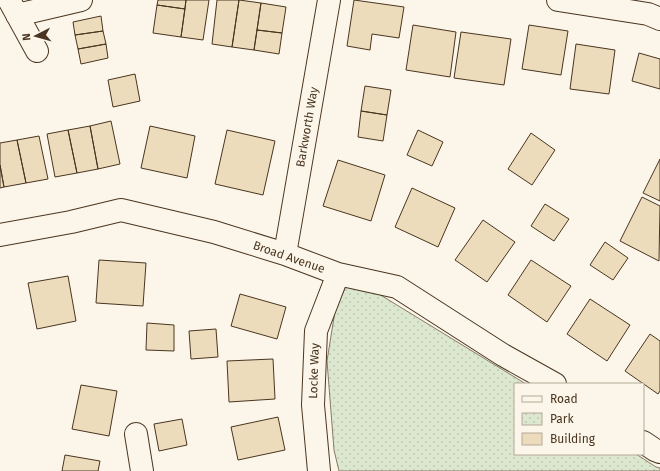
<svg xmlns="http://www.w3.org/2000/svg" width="660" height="471" viewBox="0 0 660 471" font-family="'Fira Sans',sans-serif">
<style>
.park{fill:url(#park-dots);stroke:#887966}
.building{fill:#ecdcbc;stroke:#4a3520}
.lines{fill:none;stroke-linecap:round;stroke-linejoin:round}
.minor-casing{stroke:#4a3520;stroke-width:24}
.minor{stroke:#fbf6e9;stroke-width:22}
.labels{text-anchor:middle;stroke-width:3;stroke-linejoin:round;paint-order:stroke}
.street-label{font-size:12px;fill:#4a3520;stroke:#fbf6e9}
</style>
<defs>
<pattern id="park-dots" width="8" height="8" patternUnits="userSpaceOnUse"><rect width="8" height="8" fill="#dce7d0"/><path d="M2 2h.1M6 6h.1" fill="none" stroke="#bec7b2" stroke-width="1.8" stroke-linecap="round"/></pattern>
</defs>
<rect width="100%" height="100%" fill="#fbf6e9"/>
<!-- park -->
<path class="park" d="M346,286L374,291L526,384H515V454H636L656,467L660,468V471H339L334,450L327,361L335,311Z"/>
<!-- building -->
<path class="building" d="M158,0H186L185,9L157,5Z
M186,0H209L203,40L181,37Z
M217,0H239L232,47L212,44Z
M239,0L261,3L254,50L232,47Z
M354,0L404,7L399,38L372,34L370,50L347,46Z
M261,3L286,7L282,33L257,30Z
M157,5L185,9L181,37L153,33Z
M101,16L103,31L75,35L73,22Z
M413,25L456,32L450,77L406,70Z
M529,25L568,31L561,75L522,69Z
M257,30L282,33L279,54L254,50Z
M103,31L106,44L78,49L75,35Z
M461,32L511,39L504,85L454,78Z
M106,44L108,58L81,64L78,49Z
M576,44L615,50L609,94L570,89Z
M639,53L660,59V89L632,81Z
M135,74L140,101L113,107L108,80Z
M365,86L391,90L387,115L361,111Z
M361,111L387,115L383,141L358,137Z
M111,121L120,164L98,169L90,126Z
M90,126L98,169L77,173L68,130Z
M150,126L195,136L187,178L141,168Z
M68,130L77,173L55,177L47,134Z
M227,130L275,141L263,195L215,184Z
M418,130L443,142L432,166L407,155Z
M531,133L555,150L532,185L508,169Z
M39,136L48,179L26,183L17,140Z
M17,140L26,183L4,187L0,165V143Z
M660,159V201L643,193Z
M338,160L385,175L371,221L323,206Z
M0,165L4,187L0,188Z
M412,188L455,208L438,247L395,227Z
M642,197L660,206L659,261L620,241Z
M545,204L569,219L554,241L531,226Z
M483,220L515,242L487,282L455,260Z
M605,242L628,258L613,280L590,265Z
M99,260L146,263L143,306L96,303Z
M531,260L571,286L547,322L508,295Z
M68,276L76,321L37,329L28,283Z
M240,294L286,307L277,339L231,326Z
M590,299L630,325L607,361L567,334Z
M147,323L174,325V351L146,350Z
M216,329L218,357L191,359L189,331Z
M650,334L660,341V391L658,394L625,371Z
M273,359L275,399L229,402L227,361Z
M81,385L117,391L109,436L72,429Z
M278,417L285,450L238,460L231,427Z
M182,419L187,445L159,451L154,424Z
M65,455L100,461L98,471H62Z"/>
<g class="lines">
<!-- minor casing -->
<g class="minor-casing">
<path id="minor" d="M9,0L37,51
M558,0L648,14L660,19
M17,15L81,0
M0,235L71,222L121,210L214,232L285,254L338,274L397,287L503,355L555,384
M285,254L329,0
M136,434L142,471
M643,442L655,450L660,452
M319,471L313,405L316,331L338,274"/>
</g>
<!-- minor -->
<use href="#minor" class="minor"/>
</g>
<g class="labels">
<!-- street labels -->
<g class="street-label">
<text transform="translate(307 127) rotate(-80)" y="4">Barkworth Way</text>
<text transform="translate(289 257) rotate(19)" y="4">Broad Avenue</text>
<text transform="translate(314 371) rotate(-88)" y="4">Locke Way</text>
</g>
</g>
<!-- legend -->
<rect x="514" y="383" width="130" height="72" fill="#fbf6e9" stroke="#b4a999"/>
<rect x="522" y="396" width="20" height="6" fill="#fbf6e9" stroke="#b4a999"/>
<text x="550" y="403" font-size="12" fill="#4a3520">Road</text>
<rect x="522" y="413" width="20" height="12" fill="url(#park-dots)" stroke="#b4a999"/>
<text x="550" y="423" font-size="12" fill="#4a3520">Park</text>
<rect x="522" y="433" width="20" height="12" fill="#ecdcbc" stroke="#b4a999"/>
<text x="550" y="443" font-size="12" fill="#4a3520">Building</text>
<!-- north arrow -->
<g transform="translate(36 36) rotate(264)" stroke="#fbf6e9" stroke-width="3" paint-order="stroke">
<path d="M0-3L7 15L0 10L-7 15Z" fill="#4a3520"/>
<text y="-6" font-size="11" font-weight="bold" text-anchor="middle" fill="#4a3520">N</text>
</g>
</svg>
